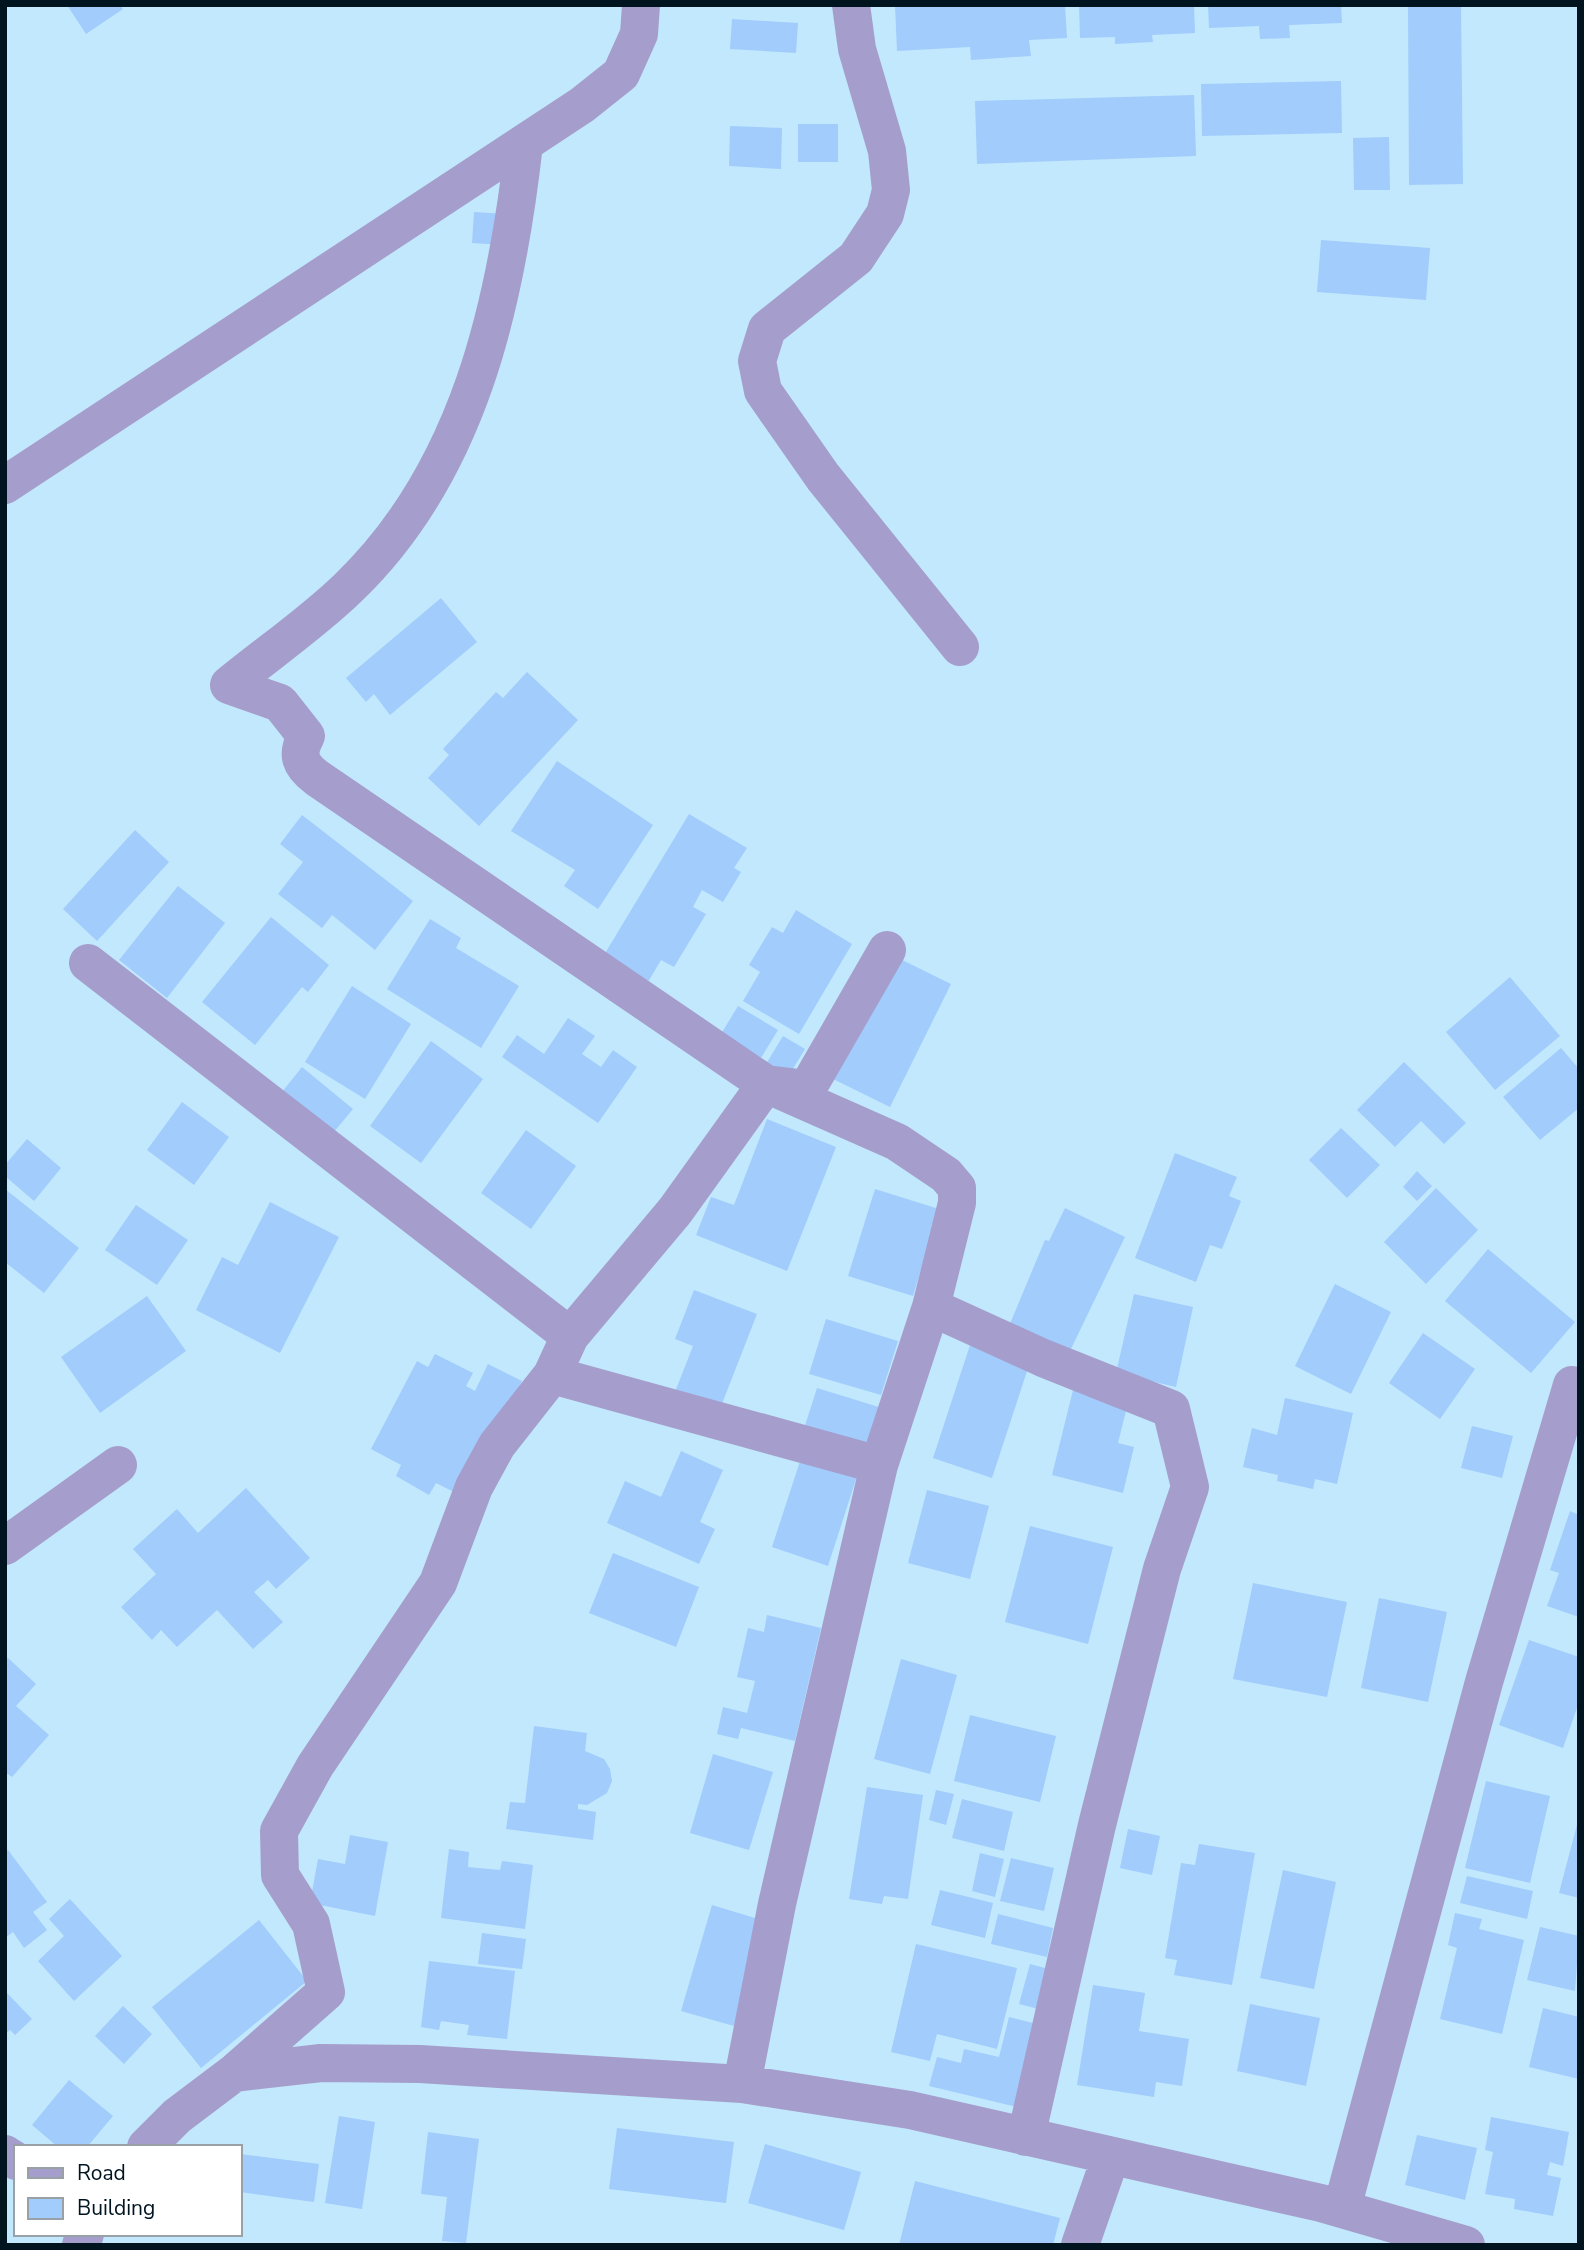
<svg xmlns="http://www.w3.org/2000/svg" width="1584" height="2250" viewBox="0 0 1584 2250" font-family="'Nunito Sans',sans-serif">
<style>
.building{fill:#a1ccfc}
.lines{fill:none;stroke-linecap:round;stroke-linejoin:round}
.minor{stroke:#a59ecc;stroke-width:38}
</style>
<rect width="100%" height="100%" fill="#c2e8fd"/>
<!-- building -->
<path class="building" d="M67,5H120L123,9L86,34Z
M895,5H1065L1067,38L1029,40L1031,56L971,60L970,47L897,51Z
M1079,5H1194L1195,33L1152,35L1153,42L1115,44V37L1080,38Z
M1208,5H1341L1342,23L1289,25L1290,38L1260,39L1259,26L1209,28Z
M1408,5H1461L1463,184L1409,185Z
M732,19L798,23L796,53L730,49Z
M1341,81L1342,133L1202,136L1201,84Z
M1194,95L1196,156L977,164L975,101Z
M798,124H838V162H798Z
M730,126L782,128L781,169L729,166Z
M1389,137L1390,190H1354L1353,138Z
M474,212L505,214L503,245L472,243Z
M1321,240L1430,248L1426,300L1317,292Z
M441,598L477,642L390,715L374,694L366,702L346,678Z
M527,672L578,720L479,826L428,778L449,755L443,749L496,692L503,698Z
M557,761L653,825L598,909L564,886L575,870L511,831Z
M689,814L747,848L734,868L741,872L723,902L702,890L693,907L706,914L674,967L661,960L648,982L604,955Z
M302,815L413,901L375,950L332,915L322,928L278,894L303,862L280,844Z
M135,830L169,862L97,941L63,909Z
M178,886L225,923L167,998L119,960Z
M796,910L852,944L799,1034L743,1001L760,972L749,965L772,927L783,933Z
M271,917L329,965L308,992L302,987L255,1045L202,1002Z
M430,919L461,938L456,948L519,986L481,1048L387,989Z
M894,956L951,984L890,1107L833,1079Z
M1510,977L1560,1036L1495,1090L1446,1032Z
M352,986L411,1024L365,1099L305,1062Z
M738,1006L778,1030L761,1058L721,1034Z
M568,1018L595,1036L582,1054L601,1067L613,1050L637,1067L598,1123L502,1057L517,1035L544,1054Z
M783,1036L805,1049L788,1077L766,1064Z
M431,1041L483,1079L421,1163L370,1126Z
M1561,1048L1579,1069V1108L1540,1140L1503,1097Z
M1404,1062L1466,1123L1444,1144L1421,1121L1395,1147L1357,1110Z
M302,1067L353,1109L333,1133L282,1092Z
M182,1102L229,1137L194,1185L147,1150Z
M767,1119L836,1147L787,1271L696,1235L711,1197L734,1205Z
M1341,1128L1380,1165L1347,1198L1309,1160Z
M526,1130L576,1166L531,1229L481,1193Z
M27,1139L61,1168L34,1201L5,1176V1165Z
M1175,1153L1237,1177L1229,1196L1241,1201L1222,1249L1210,1245L1196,1282L1135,1258Z
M1417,1171L1432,1186L1417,1201L1403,1187Z
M1436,1188L1478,1230L1426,1284L1384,1242Z
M5,1189L79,1248L44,1293L5,1262Z
M875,1189L939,1209L913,1296L848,1276Z
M270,1202L339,1237L280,1353L196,1310L222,1257L238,1265Z
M136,1205L188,1240L157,1285L105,1250Z
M1065,1208L1125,1237L1068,1355L1009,1326L1045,1240L1049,1241Z
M1488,1249L1575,1322L1531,1373L1445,1301Z
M1335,1284L1391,1312L1351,1394L1295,1366Z
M694,1290L757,1314L718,1414L673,1397L693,1346L675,1339Z
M1134,1294L1193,1307L1176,1387L1116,1373Z
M147,1296L186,1351L100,1413L61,1357Z
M826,1319L898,1341L881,1395L809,1374Z
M1423,1333L1475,1369L1440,1419L1389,1383Z
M972,1339L1031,1359L992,1478L933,1458Z
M435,1354L473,1373L466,1386L475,1391L488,1364L522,1381L462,1496L436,1483L429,1495L396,1476L401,1465L371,1449L417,1361L428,1367Z
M1074,1386L1129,1399L1118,1443L1134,1447L1123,1493L1052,1475Z
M817,1388L882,1408L867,1458L801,1438Z
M1285,1398L1353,1413L1337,1484L1315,1479L1313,1489L1277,1481L1278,1475L1243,1467L1252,1428L1277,1435Z
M1472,1426L1513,1436L1502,1478L1461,1468Z
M681,1451L723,1470L700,1522L715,1529L699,1564L607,1523L625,1481L661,1497Z
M803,1452L859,1470L828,1566L772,1547Z
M246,1488L310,1558L276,1589L268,1580L254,1592L283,1622L253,1649L217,1610L177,1647L161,1630L152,1640L121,1607L156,1574L133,1549L177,1509L198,1533Z
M927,1490L989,1506L970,1579L908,1563Z
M1570,1511L1579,1515V1617L1547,1606L1559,1573L1550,1570Z
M1030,1526L1113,1547L1088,1644L1005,1622Z
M613,1553L699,1587L676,1647L589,1613Z
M1253,1583L1347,1602L1327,1697L1233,1679Z
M1379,1598L1447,1612L1428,1702L1361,1688Z
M767,1615L821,1628L795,1741L741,1728L738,1739L717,1734L723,1707L747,1713L755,1681L737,1677L748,1628L764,1632Z
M1529,1640L1579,1657V1702L1563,1748L1499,1725Z
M8,1658L36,1684L16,1706L49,1735L12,1777L5,1772V1661Z
M901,1659L957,1675L930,1774L874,1759Z
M970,1715L1056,1736L1040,1802L954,1781Z
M534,1726L587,1733L585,1751L604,1759L610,1769L612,1781L607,1793L587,1805L578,1804V1809L596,1812L593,1840L506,1829L510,1802L525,1803Z
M713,1754L773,1772L749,1850L690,1833Z
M1486,1781L1550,1796L1530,1883L1465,1868Z
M867,1787L923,1795L908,1899L884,1896L882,1904L849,1899Z
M936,1790L954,1794L946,1825L929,1820Z
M962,1799L1013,1812L1004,1851L952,1838Z
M1579,1817V1898L1559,1893Z
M1128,1829L1160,1836L1152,1875L1120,1868Z
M350,1835L388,1842L375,1916L310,1903L318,1859L345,1864Z
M1199,1844L1255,1853L1232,1985L1174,1975L1177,1960L1165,1958L1181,1863L1195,1865Z
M449,1849L469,1852L468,1867L500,1870L502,1861L533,1865L525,1929L441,1918Z
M8,1850L47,1902L33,1912L47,1930L24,1948L13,1932L5,1938V1852Z
M980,1853L1004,1859L995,1897L972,1891Z
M1011,1858L1054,1868L1044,1911L1000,1901Z
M1283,1870L1336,1882L1314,1989L1260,1978Z
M1467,1876L1533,1891L1527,1919L1460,1903Z
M940,1890L993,1903L985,1938L931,1925Z
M70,1899L122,1956L74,2001L38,1961L64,1936L49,1919Z
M712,1905L765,1921L734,2026L681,2011Z
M1455,1913L1482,1919L1479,1929L1524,1940L1502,2034L1440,2019L1457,1948L1448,1945Z
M998,1914L1053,1928L1047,1957L991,1944Z
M259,1920L307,1981L201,2068L152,2007Z
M1540,1927L1579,1936L1575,1991L1527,1980Z
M482,1933L526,1939L522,1969L478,1964Z
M916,1944L1017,1968L997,2049L937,2034L930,2061L891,2052Z
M429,1961L515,1971L507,2039L467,2035L469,2025L441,2021L439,2030L421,2027Z
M1030,1964L1056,1971L1046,2011L1019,2004Z
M1093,1985L1145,1993L1139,2031L1189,2039L1182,2086L1156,2082L1154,2097L1077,2085Z
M5,1991L32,2019L15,2035L10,2030L5,2034Z
M1250,2004L1320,2018L1306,2086L1237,2071Z
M123,2006L152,2034L124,2064L95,2036Z
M1543,2008L1579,2017V2079L1529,2067Z
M1009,2017L1041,2025L1021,2108L929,2086L937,2057L961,2063L964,2049L999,2057Z
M69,2080L113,2116L87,2147H58L32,2125Z
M339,2116L375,2122L362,2209L325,2203Z
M1491,2117L1569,2132L1563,2166L1550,2162L1547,2175L1561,2178L1553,2216L1514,2209L1515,2199L1485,2194L1493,2152L1485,2150Z
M617,2128L734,2142L726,2203L609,2189Z
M428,2132L479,2139L466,2243L442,2241L447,2197L421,2194Z
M1417,2135L1477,2148L1465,2200L1405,2185Z
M765,2144L861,2172L844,2230L748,2203Z
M240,2154L319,2164L314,2202L240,2192Z
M915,2181L1060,2218L1053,2245H899Z"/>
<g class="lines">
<!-- minor -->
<path class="minor" d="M851,5L857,49L887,151L891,190L885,214L856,258L767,329L757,361L763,391L823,477L960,647
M5,485L582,105L621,74L639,34L641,5
M229,685L280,703L306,736C296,755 300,765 317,778L766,1084L897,1142L946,1175L957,1188V1203L931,1307L879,1465L777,1904L742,2084
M229,685C268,653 312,623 348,588C469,472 506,304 524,144
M88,963L570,1336
M931,1307L1043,1358L1171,1409L1190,1487L1162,1569L1097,1825L1026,2137
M552,1375L879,1465
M5,1546L118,1465
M234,2073L326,1992L311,1924L280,1875L279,1831L315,1766L438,1583L474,1487L497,1445L552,1375L570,1336L675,1211L766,1084L807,1089L887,950
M146,2147L177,2116L234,2073L321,2063L420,2064L742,2084L910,2110L1321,2203L1466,2245
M5,2154L16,2161
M1342,2208L1484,1682L1572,1385
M81,2245L85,2234
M1080,2245L1111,2156"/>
</g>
<!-- border -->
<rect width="1584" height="2250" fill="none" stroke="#001420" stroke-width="14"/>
<!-- legend -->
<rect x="14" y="2145" width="228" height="91" fill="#ffffff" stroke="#99a1a6" stroke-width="2"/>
<rect x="28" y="2168" width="35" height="10" fill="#a59ecc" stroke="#99a1a6" stroke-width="2"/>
<text x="77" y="2180" font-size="21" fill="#001420">Road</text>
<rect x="28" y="2198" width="35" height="21" fill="#a1ccfc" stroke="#99a1a6" stroke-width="2"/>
<text x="77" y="2215" font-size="21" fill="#001420">Building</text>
</svg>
